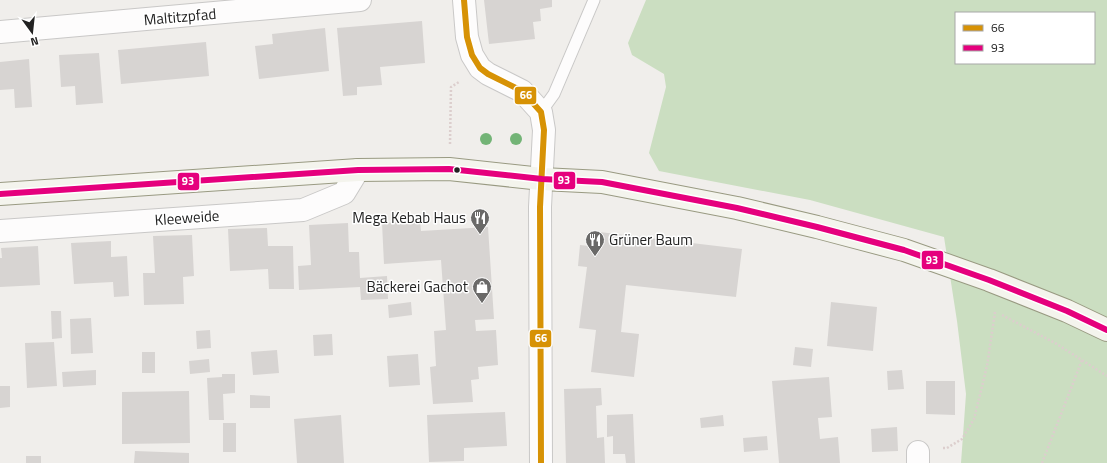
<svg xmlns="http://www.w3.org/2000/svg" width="1107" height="463" viewBox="0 0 1107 463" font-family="'Titillium Web',sans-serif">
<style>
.forest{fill:#cbdec1;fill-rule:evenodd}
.building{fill:#d7d4d2}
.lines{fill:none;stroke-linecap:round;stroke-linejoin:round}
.service-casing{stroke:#c9c8c7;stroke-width:13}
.minor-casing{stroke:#c9c8c7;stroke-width:24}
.secondary-casing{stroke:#999a82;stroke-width:24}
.path{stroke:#dccecd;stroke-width:2.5;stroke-dasharray:2 2;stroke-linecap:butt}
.service{stroke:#fdfcfc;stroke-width:11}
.minor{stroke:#fdfcfc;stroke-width:22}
.secondary{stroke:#f4f4ed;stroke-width:22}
.bus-1-casing{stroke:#fff;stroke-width:9}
.bus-2-casing{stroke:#fff;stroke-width:9}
.bus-1{stroke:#d79205;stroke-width:6}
.bus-2{stroke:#e5007d;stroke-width:6}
.tree{fill:#73b476}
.bus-dot{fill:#222;stroke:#fff;stroke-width:1.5}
.labels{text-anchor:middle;stroke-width:3;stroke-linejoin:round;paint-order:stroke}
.street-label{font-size:15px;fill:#222;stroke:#fff}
.poi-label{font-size:15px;fill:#222;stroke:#fff;text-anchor:end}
.line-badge{stroke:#fff;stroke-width:1.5}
.badge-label{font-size:11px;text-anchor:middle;font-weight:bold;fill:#fff}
</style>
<rect width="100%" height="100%" fill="#f0eeeb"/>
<!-- forest -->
<path class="forest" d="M646,0H1107V463H961L966,394L957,321L944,237L810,200L659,171L649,153L666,87L664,74L632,55L628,43ZM956,13H1094V63H956Z"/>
<!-- building -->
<path class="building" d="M484,0H552V7L540,9L541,21L533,22L535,39L489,44Z
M422,21L425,63L380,67L382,85L357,87V95L343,96L337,28Z
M325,28L329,71L259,79L255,46L273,44L272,34Z
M206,42L209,76L121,84L118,50Z
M99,53L103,103L76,105L75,86L61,87L59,55Z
M29,59L32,107L15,108L14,89L0,90V62Z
M420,221L421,231L488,227L494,319L475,320L476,331L496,330L498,365L478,367L479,379L471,380L473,402L433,404L430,367L436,366L434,331L446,330L441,260L384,264L382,223Z
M348,223L349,252H359L360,278L387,276L388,299L361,300L360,287L299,290L298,266L311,265L309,225Z
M267,228L268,246H293L294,289H269L268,269L230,271L228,229Z
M591,231L742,249L736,297L626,285L621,332L639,334L634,377L591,372L596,330L579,328L587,267L578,266L580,245L589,246Z
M192,235L194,276L183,277L184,304L144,305L143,273H155L153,236Z
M111,241V257L127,256L129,296L114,297L113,282L74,284L71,243Z
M38,246L40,285L0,287V258H2L1,248Z
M411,302L412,315L389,318L388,305Z
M831,302L877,307L873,351L827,346Z
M51,311H61L62,338L52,339Z
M91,318L93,353L71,354L70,319Z
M210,330L211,348L197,349L196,331Z
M332,334L333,355L314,356L313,335Z
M54,342L57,386L27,388L25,343Z
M795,347L813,349L811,367L793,365Z
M277,350L279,373L253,375L251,352Z
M142,352H155V373H142Z
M418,354L420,385L389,387L387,356Z
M209,359L210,372L190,374L189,361Z
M96,370V385L63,387L62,372Z
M902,370L904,389L888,390L887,371Z
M222,374H235V393L223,394L224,420H209L207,378L222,377Z
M829,377L832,417L818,418L820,439L838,437L840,463H779L772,381Z
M926,381H955V415L926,414Z
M0,386H10V407L0,408Z
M601,388L602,405L596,406L597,438L604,437L605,463H566L564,389Z
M189,391L190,443L122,444V392Z
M250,395L270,396V408H250Z
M505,412L507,446L464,448V461L429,462L427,415Z
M633,414L635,463H626L625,454H613V436L607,437V415Z
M341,415L344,463H297L294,419Z
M723,415L724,426L701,428L700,418Z
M223,423H236V452H223Z
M897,427L898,451L872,452L871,429Z
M767,436L768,450L744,452L743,438Z
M135,451L189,453V463H134Z
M26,456H41V463H26Z"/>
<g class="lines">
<!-- service casing -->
<g class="service-casing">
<path id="service" d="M541,112L554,94L594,0"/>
</g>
<!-- minor casing -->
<g class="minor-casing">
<path id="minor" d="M464,0L467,37L472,55L480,68L488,74L522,91L541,112L544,130L540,207L541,463
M0,32L360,0
M0,231L303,210L344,193L358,170
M918,452V463"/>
</g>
<!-- secondary casing -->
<g class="secondary-casing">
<path id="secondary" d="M0,194L358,170L449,169L542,179L602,182L737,208L817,227L904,250L989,280L1067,311L1107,330"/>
</g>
<!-- path -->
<path class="path" d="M450,144L451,87L459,82
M1002,315L1055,343L1107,376
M943,448H947L962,439L974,419L987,366L995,312
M1042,463L1082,360"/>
<!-- service -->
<use href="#service" class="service"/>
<!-- minor -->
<use href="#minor" class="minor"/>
<!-- secondary -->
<use href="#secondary" class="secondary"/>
<!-- bus-1 casing -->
<g class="bus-1-casing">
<path id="bus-1" d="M464,0L467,37L472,55L480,68L488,74L522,91L541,112L544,130L540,207L541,463"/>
</g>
<!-- bus-2 casing -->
<g class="bus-2-casing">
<path id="bus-2" d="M0,194L358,170L449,169L542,179L602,182L737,208L817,227L904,250L989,280L1067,311L1107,330"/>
</g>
<!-- bus-1 -->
<use href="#bus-1" class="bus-1"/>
<!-- bus-2 -->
<use href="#bus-2" class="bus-2"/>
</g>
<!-- trees -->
<g class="tree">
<circle cx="486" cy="139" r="6"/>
<circle cx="516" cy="139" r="6"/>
</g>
<!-- icons -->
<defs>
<g id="restaurant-pin" transform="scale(1)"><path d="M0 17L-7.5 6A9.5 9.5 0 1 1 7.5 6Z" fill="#6a6968" stroke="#fff"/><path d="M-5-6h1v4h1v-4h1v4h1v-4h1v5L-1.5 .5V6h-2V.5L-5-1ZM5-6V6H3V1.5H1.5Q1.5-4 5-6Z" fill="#fff"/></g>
<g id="shop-pin" transform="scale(1)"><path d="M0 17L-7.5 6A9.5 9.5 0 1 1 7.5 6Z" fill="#6a6968" stroke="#fff"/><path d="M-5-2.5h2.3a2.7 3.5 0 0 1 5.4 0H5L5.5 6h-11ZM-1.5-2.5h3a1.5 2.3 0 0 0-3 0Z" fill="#fff"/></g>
</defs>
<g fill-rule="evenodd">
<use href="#restaurant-pin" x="480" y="218"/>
<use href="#restaurant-pin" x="595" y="240"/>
<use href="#shop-pin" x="482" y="287"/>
</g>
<!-- markers -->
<circle class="bus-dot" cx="457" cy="170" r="3.5"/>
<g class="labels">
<!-- street labels -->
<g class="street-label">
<text transform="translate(180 17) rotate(-5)" y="5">Maltitzpfad</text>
<text transform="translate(187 218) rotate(-4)" y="5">Kleeweide</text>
</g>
<!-- poi labels -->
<g class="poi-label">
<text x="466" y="223">Mega Kebab Haus</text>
<text x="609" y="245" text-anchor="start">Grüner Baum</text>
<text x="468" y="292">Bäckerei Gachot</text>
</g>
</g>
<g class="line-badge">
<rect x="514" y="86" width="23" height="19" rx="4" fill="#d79205"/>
<rect x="553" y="171" width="23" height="19" rx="4" fill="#e5007d"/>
<rect x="177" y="172" width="23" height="19" rx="4" fill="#e5007d"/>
<rect x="921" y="250" width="23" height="20" rx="4" fill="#e5007d"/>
<rect x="529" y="329" width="23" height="19" rx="4" fill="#d79205"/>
</g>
<g class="badge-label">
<text x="526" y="99">66</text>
<text x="564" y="184">93</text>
<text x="188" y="185">93</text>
<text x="932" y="264">93</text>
<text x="541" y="342">66</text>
</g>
<!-- legend -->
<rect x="955" y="12" width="140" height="52" fill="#ffffff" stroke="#a7a7a7"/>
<rect x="963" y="25" width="20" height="6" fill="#d79205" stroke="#a7a7a7"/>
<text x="991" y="32" font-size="12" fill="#222222">66</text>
<rect x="963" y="45" width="20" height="6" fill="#e5007d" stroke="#a7a7a7"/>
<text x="991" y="52" font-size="12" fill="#222222">93</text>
<!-- north arrow -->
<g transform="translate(32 32) rotate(165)" stroke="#ffffff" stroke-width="3" paint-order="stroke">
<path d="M0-3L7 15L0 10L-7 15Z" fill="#222222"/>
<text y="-6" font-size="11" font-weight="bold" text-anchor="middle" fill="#222222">N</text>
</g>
</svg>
